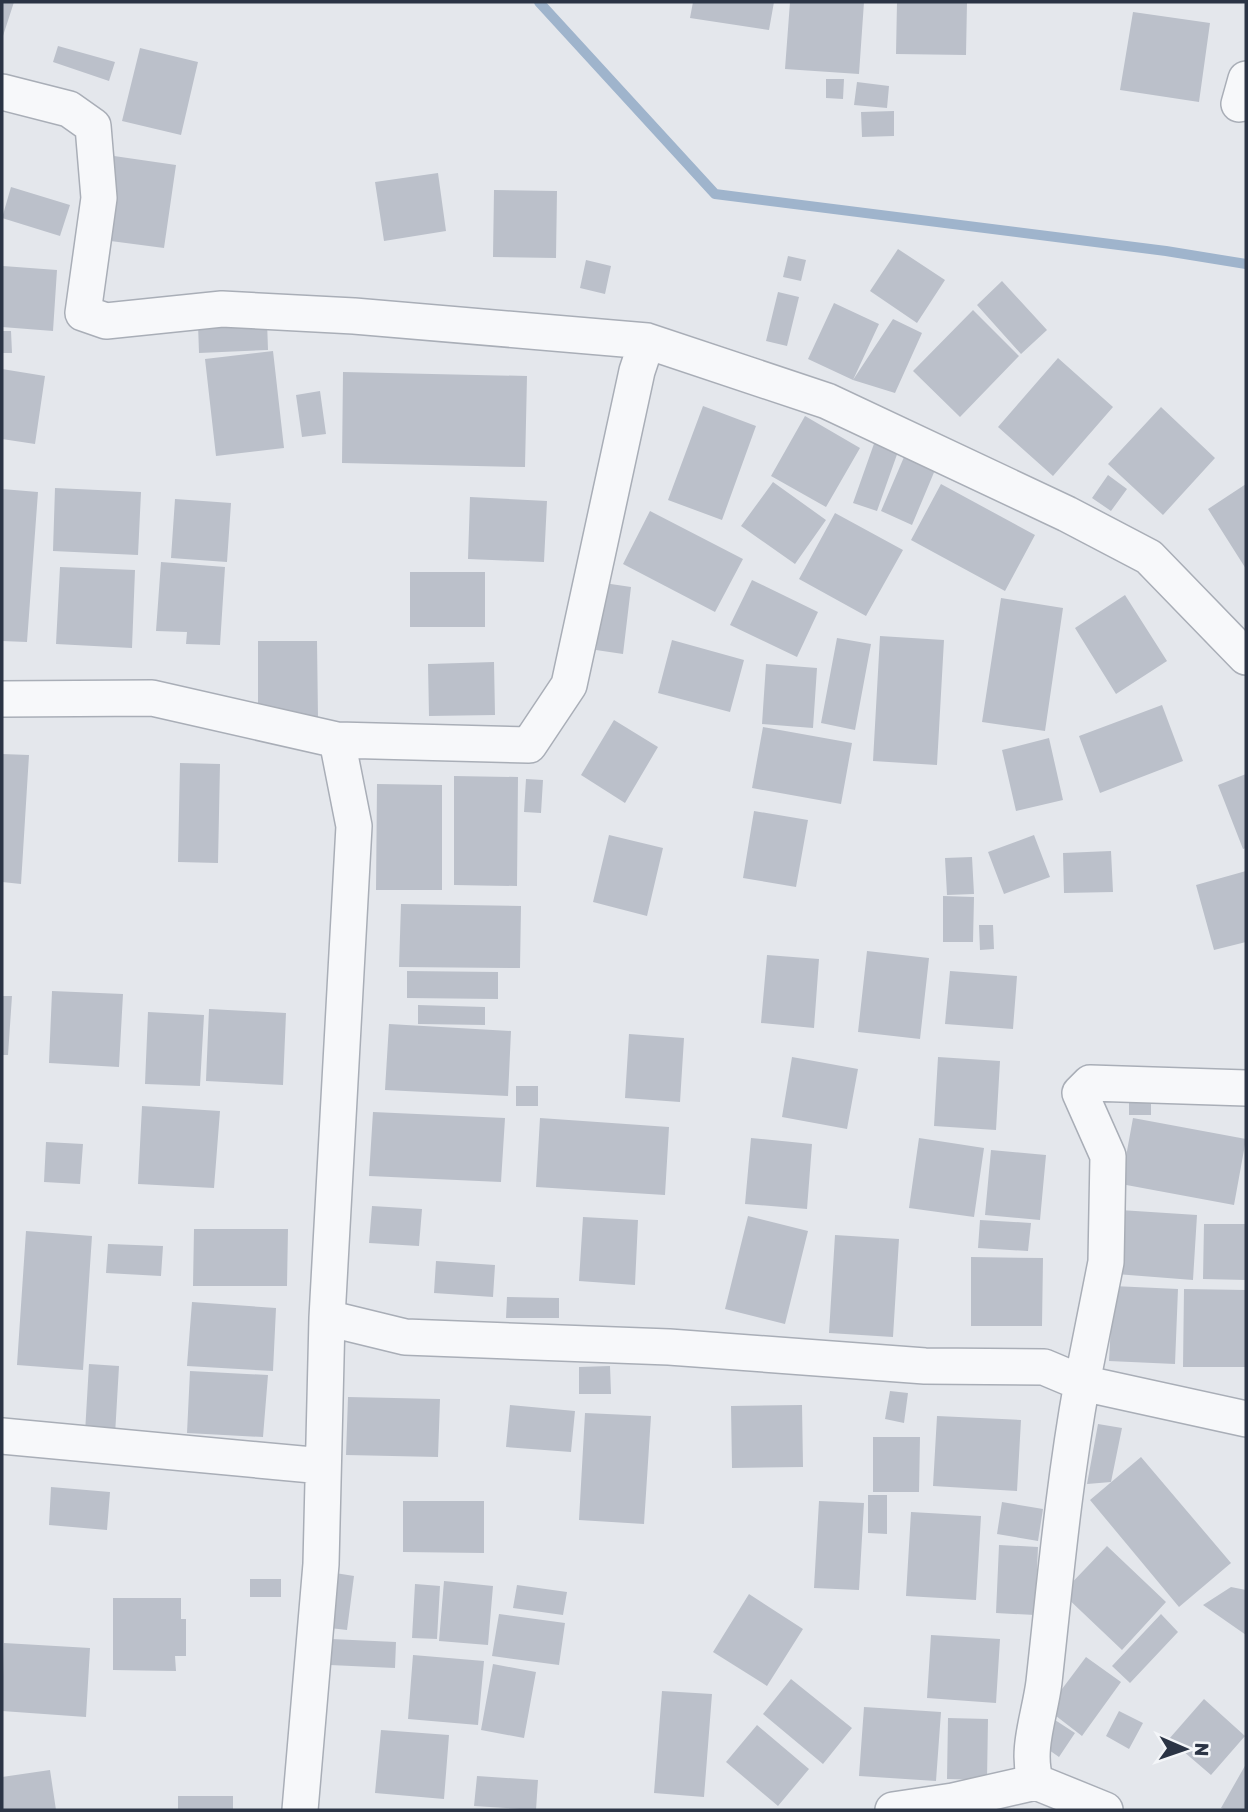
<svg xmlns="http://www.w3.org/2000/svg" width="1248" height="1812" viewBox="0 0 1248 1812" font-family="Rubik,sans-serif">
<style>
.lines{fill:none;stroke-linecap:round;stroke-linejoin:round}
.stream{stroke:#9fb4cc;stroke-width:10}
.building{fill:#bbc0ca}
.minor-casing{stroke:#a9aeb7;stroke-width:38}
.minor{stroke:#f7f8fa;stroke-width:35}
</style>
<rect width="100%" height="100%" fill="#e4e7ec"/>
<g class="lines">
<!-- stream -->
<path class="stream" d="M539,2L715,194L1166,251L1246,264"/>
</g>
<!-- building -->
<path class="building" d="M2,2H14L2,39Z
M693,2H774L769,30L690,18Z
M790,2H864L859,74L785,69Z
M897,2H967L966,55L896,54Z
M1133,12L1210,23L1199,102L1120,90Z
M58,46L115,62L109,81L53,62Z
M140,48L198,62L181,135L122,121Z
M826,79H844L843,99L826,98Z
M857,82L889,86L887,108L854,105Z
M894,111V136L862,137L861,112Z
M114,156L176,165L164,248L103,240Z
M438,173L446,231L384,241L375,182Z
M11,187L70,205L60,236L2,218Z
M494,190L557,191L556,258L493,257Z
M898,249L945,280L917,323L870,291Z
M788,256L806,260L801,281L783,277Z
M586,260L611,266L605,294L580,288Z
M3,266L57,270L53,331L2,327Z
M1002,281L1047,330L1021,354L977,305Z
M778,292L799,297L787,346L766,341Z
M834,303L879,324L853,380L808,359Z
M973,310L1019,356L960,417L913,371Z
M893,319L922,333L895,393L853,380Z
M267,321L268,350L199,353L198,324Z
M2,331H11L12,353H2Z
M273,351L284,448L216,456L205,359Z
M1058,358L1113,407L1053,476L998,427Z
M2,369L45,376L35,444L2,439Z
M343,372L527,376L525,467L342,463Z
M320,391L326,434L302,437L296,395Z
M703,406L756,426L722,520L668,500Z
M1161,407L1215,458L1163,515L1108,464Z
M805,416L860,448L826,507L771,476Z
M876,438L900,446L877,511L853,503Z
M904,457L935,470L912,525L881,511Z
M1108,475L1127,489L1111,511L1092,498Z
M773,482L826,520L795,564L741,526Z
M941,484L1035,535L1005,591L911,540Z
M1246,484V569L1208,509Z
M55,488L141,492L138,555L53,551Z
M2,489L38,492L27,642L2,641Z
M470,497L547,501L544,562L468,559Z
M175,499L231,503L227,562L171,558Z
M650,511L743,559L715,612L623,564Z
M835,513L903,550L866,616L799,579Z
M161,562L225,567L220,645L186,644L187,632L156,631Z
M60,567L135,570L132,648L56,644Z
M410,572H485V627H410Z
M752,580L818,612L797,657L730,625Z
M604,583L631,587L623,654L596,650Z
M1125,595L1167,661L1116,694L1075,628Z
M1001,598L1063,608L1045,731L982,722Z
M880,636L944,640L937,765L873,761Z
M837,638L871,644L855,730L821,723Z
M672,640L744,660L730,712L658,693Z
M258,641H317L318,718H258Z
M494,662L495,715L429,716L428,664Z
M766,664L817,668L813,728L762,724Z
M1162,705L1183,761L1100,793L1079,736Z
M614,720L658,747L625,803L581,775Z
M763,727L852,743L841,804L752,788Z
M1049,738L1063,800L1016,811L1002,750Z
M2,754L29,755L21,884L2,882Z
M180,763L220,764L218,863L178,862Z
M1246,774V848L1243,849L1218,785Z
M454,776L518,777L517,886L454,885Z
M526,779L543,780L541,813L524,812Z
M377,784L442,785V890H376Z
M754,811L808,820L796,887L743,878Z
M609,835L663,848L647,916L593,902Z
M1034,835L1050,877L1004,894L988,852Z
M1111,851L1113,892L1064,893L1063,853Z
M972,857L974,894L947,895L945,858Z
M1246,871V942L1214,950L1196,885Z
M943,896L974,897L973,942H943Z
M401,904L521,906L520,968L399,967Z
M979,925H993L994,949L980,950Z
M867,951L929,958L920,1039L858,1032Z
M767,955L819,959L814,1028L761,1023Z
M407,971L498,972V999L407,998Z
M950,971L1017,976L1013,1029L945,1024Z
M52,991L123,994L119,1067L49,1063Z
M2,996H12L8,1055H2Z
M418,1005L485,1007V1025L418,1024Z
M209,1009L286,1013L283,1085L206,1081Z
M148,1012L204,1015L200,1086L145,1084Z
M389,1024L511,1031L508,1096L385,1090Z
M629,1034L684,1038L680,1102L625,1098Z
M792,1057L858,1069L847,1129L782,1117Z
M938,1057L1000,1061L996,1130L934,1126Z
M516,1086H538V1106H516Z
M1129,1097L1151,1098V1115H1129Z
M142,1106L220,1111L214,1188L138,1184Z
M373,1112L505,1118L501,1182L369,1176Z
M540,1118L669,1127L665,1195L536,1187Z
M1133,1118L1246,1139L1234,1205L1121,1184Z
M751,1138L812,1144L807,1209L745,1204Z
M919,1138L984,1148L974,1217L909,1208Z
M46,1142L83,1144L80,1184L44,1182Z
M991,1150L1046,1155L1040,1220L985,1215Z
M372,1206L422,1209L419,1246L369,1243Z
M1120,1210L1197,1215L1193,1280L1116,1274Z
M748,1216L808,1231L785,1324L725,1309Z
M583,1217L638,1220L635,1285L579,1281Z
M980,1220L1031,1223L1028,1251L978,1248Z
M1204,1224H1246V1280L1203,1279Z
M194,1229H288L287,1286H193Z
M26,1231L92,1236L83,1370L17,1365Z
M835,1235L899,1239L893,1337L829,1333Z
M108,1244L163,1246L161,1276L106,1273Z
M971,1257L1043,1258L1042,1326H971Z
M436,1261L495,1265L493,1297L434,1293Z
M1113,1286L1178,1289L1175,1364L1109,1361Z
M1184,1289L1246,1290V1367H1183Z
M507,1297L559,1298V1318H506Z
M192,1302L276,1308L273,1371L187,1366Z
M89,1364L119,1366L115,1435L85,1433Z
M610,1366L611,1394H579V1367Z
M190,1371L268,1375L263,1437L187,1433Z
M890,1391L908,1393L904,1423L885,1419Z
M348,1397L440,1399L438,1457L346,1455Z
M510,1405L575,1411L571,1452L506,1447Z
M802,1405L803,1467L732,1468L731,1406Z
M585,1413L651,1416L644,1524L579,1520Z
M937,1416L1021,1420L1017,1491L933,1486Z
M1098,1424L1122,1428L1111,1482L1087,1484Z
M873,1437H920L919,1492H873Z
M1141,1457L1231,1563L1179,1607L1090,1500Z
M51,1487L110,1492L107,1530L49,1525Z
M868,1495H887V1534L868,1533Z
M403,1501H484V1553L403,1552Z
M819,1501L864,1503L859,1590L814,1588Z
M1002,1502L1043,1509L1038,1541L997,1534Z
M911,1512L981,1516L976,1600L906,1596Z
M999,1545L1038,1547L1035,1615L996,1613Z
M1107,1546L1166,1602L1122,1650L1062,1593Z
M329,1572L354,1576L347,1630L321,1627Z
M250,1579H281V1597H250Z
M444,1581L493,1586L488,1645L439,1641Z
M415,1584L440,1586L437,1639L412,1638Z
M517,1585L567,1592L563,1615L513,1608Z
M1231,1587L1246,1590V1635L1203,1605Z
M749,1594L803,1629L767,1686L713,1652Z
M113,1598H181V1619H186V1656H175L176,1671L113,1670Z
M499,1614L565,1623L559,1665L492,1656Z
M1161,1614L1178,1632L1130,1683L1112,1666Z
M931,1635L1000,1639L996,1703L927,1698Z
M331,1639L396,1642L395,1668L330,1665Z
M4,1643L90,1648L86,1717L2,1711Z
M413,1655L484,1661L478,1725L408,1719Z
M1086,1657L1121,1682L1082,1736L1047,1709Z
M493,1664L536,1672L524,1738L481,1730Z
M791,1679L852,1728L823,1764L763,1714Z
M662,1691L712,1694L704,1797L654,1793Z
M1204,1699L1245,1736L1211,1775L1169,1739Z
M864,1707L941,1712L936,1781L859,1776Z
M1119,1711L1143,1723L1129,1749L1106,1736Z
M948,1718L988,1719L987,1780L947,1779Z
M1055,1720L1075,1733L1059,1757L1039,1743Z
M757,1725L809,1769L778,1806L726,1762Z
M381,1730L449,1735L444,1799L375,1793Z
M1246,1764V1810H1226L1221,1808Z
M50,1770L56,1810H2V1777Z
M477,1776L538,1780L536,1810L474,1806Z
M178,1796H233V1810H178Z"/>
<g class="lines">
<!-- minor casing -->
<g class="minor-casing">
<path id="minor" d="M2,92L69,109L93,126L99,198L83,313L106,321L222,309L354,316L647,341L827,401L1067,514L1149,557L1246,657
M1239,104L1246,79
M2,699L152,698L337,740L529,745L569,685L637,371L647,341
M327,1318L405,1337L669,1347L925,1366L1044,1367L1082,1383L1106,1262L1108,1156L1080,1093L1090,1083L1246,1088
M2,1436L323,1466
M1036,1782C1025,1751 1040,1715 1044,1682C1055,1582 1064,1482 1082,1383L1246,1419
M300,1810L321,1564L327,1318L354,826L337,740
M893,1810L953,1801L1036,1782L1105,1810"/>
</g>
<!-- minor -->
<use href="#minor" class="minor"/>
</g>
<!-- border -->
<rect width="1248" height="1812" fill="none" stroke="#2b3445" stroke-width="7"/>
<!-- north arrow -->
<g transform="translate(1185 1749) rotate(92)" stroke="#f4f6f9" stroke-width="5" paint-order="stroke">
<path d="M0-5L12 26L0 18L-12 26Z" fill="#2b3445"/>
<text y="-10" font-size="19" font-weight="bold" text-anchor="middle" fill="#2b3445">N</text>
</g>
</svg>
